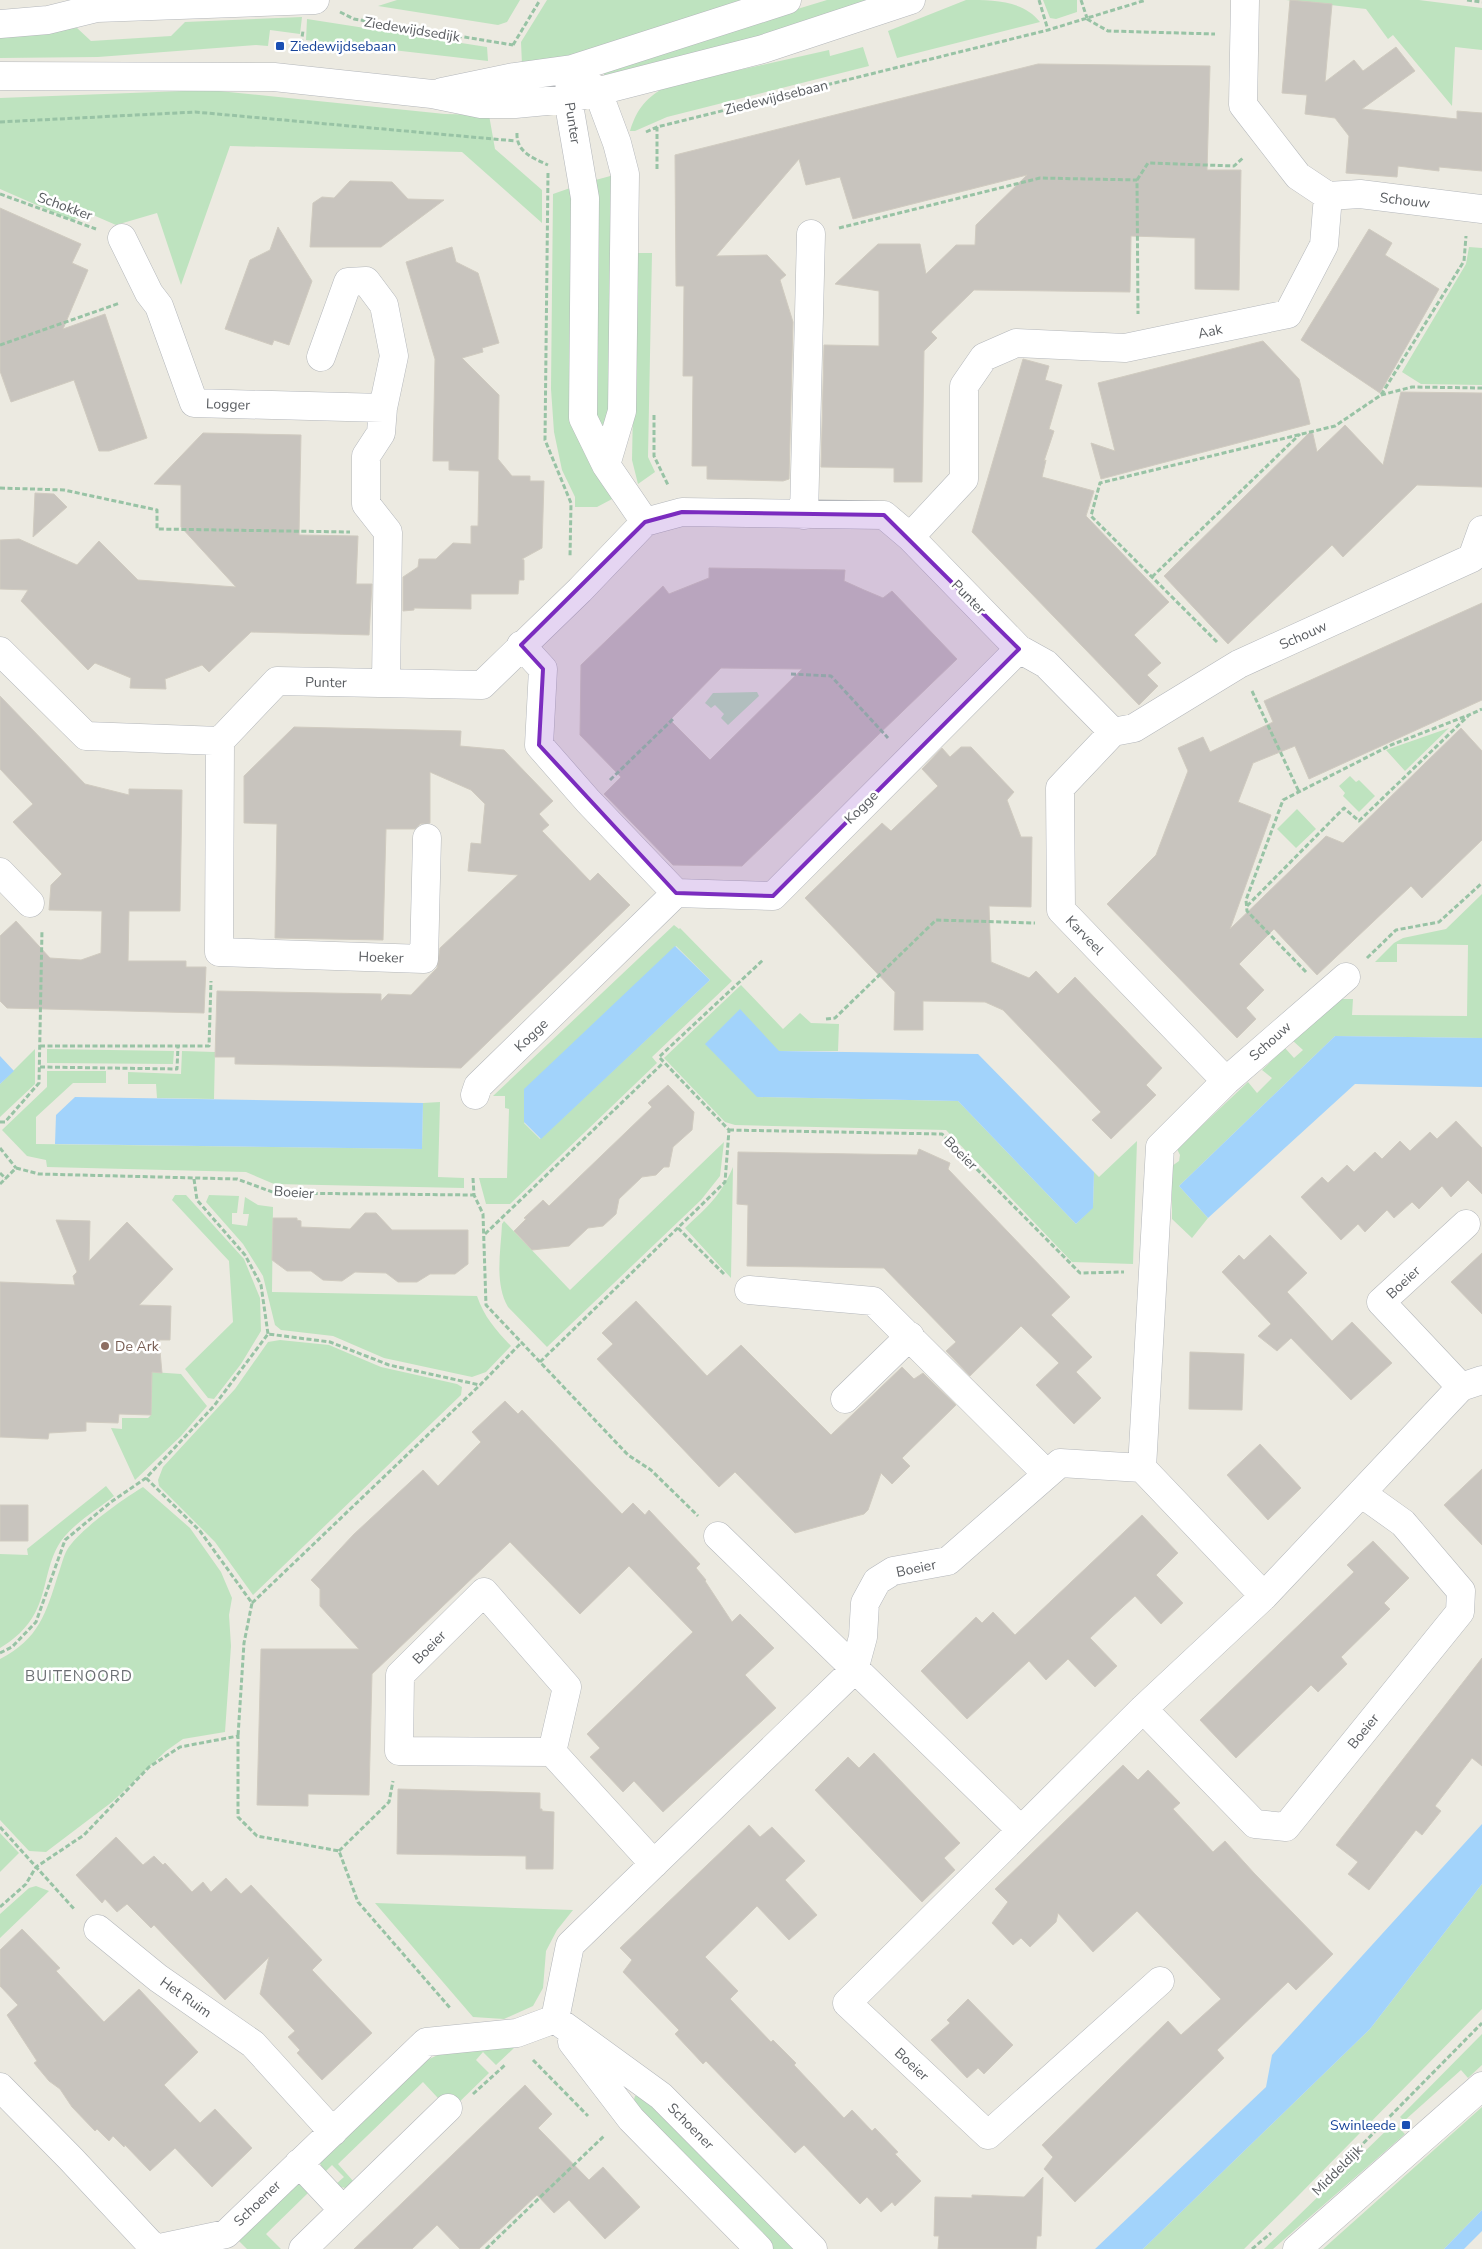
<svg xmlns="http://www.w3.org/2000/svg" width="1482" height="2249" viewBox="0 0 1482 2249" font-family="'Nunito Sans',sans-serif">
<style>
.green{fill:#bee3bf;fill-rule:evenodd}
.water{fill:#a2d3fb}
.building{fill:#c8c4be;stroke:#d0cbc0;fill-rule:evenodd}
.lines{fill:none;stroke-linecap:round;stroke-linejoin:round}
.minor-casing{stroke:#b4b7bb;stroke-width:29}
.path{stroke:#98c3a5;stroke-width:3;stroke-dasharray:5 2.5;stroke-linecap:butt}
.minor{stroke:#fff;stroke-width:28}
.marked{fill:#7b2cbf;fill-opacity:0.2;stroke:#7b2cbf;stroke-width:4;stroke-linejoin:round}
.transit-dot{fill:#1a4fb4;stroke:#fff;stroke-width:2}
.education-dot{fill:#8d6e63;stroke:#fff;stroke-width:2}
.labels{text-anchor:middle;stroke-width:5;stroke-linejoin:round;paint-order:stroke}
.street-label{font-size:14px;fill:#5a5d61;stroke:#fff}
.transit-label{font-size:14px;fill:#164399;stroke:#fff;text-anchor:start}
.education-label{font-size:14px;fill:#785e54;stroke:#fff;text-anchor:start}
.neighbourhood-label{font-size:15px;letter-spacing:1px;fill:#6b6f73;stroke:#fff}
</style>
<rect width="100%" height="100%" fill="#eceae1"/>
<!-- green -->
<path class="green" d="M397,0H520L507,22L498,25L378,6Z
M547,0H761L582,54L522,65L521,42Z
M827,0H881L619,79L604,77V73L619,63Z
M966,0C992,0 1023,0 1040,22L897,58L888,31Z
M1043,0H1077V12L1056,19L1050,18Z
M1286,0H1419L1482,8V50L1455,47L1452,106L1393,35L1388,39L1366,9Z
M302,17L300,34L270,30L268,46L256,45L98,57L0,58V32L77,28L91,41L171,36L185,22Z
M307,19L487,47L488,61L306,40Z
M863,47L869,66L667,117L635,131H630C637,108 647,97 667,86L829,50L830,56Z
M209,90L445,114L489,115L495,149L542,190V223L462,152L230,146L181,285L157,213L116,225L93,215L71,220L0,189V98Z
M614,175L608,425L597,426L592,181Z
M573,187L572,406L614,498L597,507H575V497L562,470L554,432L551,389L553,194Z
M1469,247L1482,248V385L1421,384L1402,372L1466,264Z
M636,253H652L648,457L655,472L638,484L632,460Z
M757,692L759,696L728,725L721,718L724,714L715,705L711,708L705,703L713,693Z
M1449,728L1405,771L1386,750Z
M1350,776L1356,782L1359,780L1375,796L1359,812L1343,796L1345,793L1339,786Z
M1297,809L1316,829L1296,848L1277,829Z
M1482,894V1038L1335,1036L1179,1186L1208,1218L1192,1238L1172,1219V1166L1179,1161L1180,1155L1177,1149L1248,1082L1257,1093L1272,1078L1262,1070L1285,1048L1294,1058L1303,1050L1292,1040L1335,999H1353L1352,1015L1467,1016L1468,945L1397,944V962H1375L1394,943L1403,938L1446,929Z
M674,925L679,929L680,928L732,981L652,1057L657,1063L510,1204H486L479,1178H507L509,1109L505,1108V1096H493ZM676,946L710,980L540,1139L524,1123Z
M741,985L783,1029L800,1013L811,1023L839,1024L838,1051H779L757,1097L958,1101L1076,1224L1093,1207L1094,1172L1099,1177L1137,1141L1133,1264L1072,1262L946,1130L735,1125L725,1122L664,1058Z
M35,1049V1084L0,1117V1084Z
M47,1049L174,1051L173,1064L47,1063Z
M182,1051L215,1052L214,1099L157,1098L156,1084H128V1072L181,1074Z
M47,1071H106V1083H73L36,1117V1144L422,1149L423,1103L440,1102L438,1177L464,1178V1188L274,1184L246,1172L47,1167L46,1160L27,1156L2,1130L47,1087Z
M724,1142L720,1176L701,1200L547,1347L508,1307C494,1283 501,1250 502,1224L504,1221L570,1290Z
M733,1167L731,1278L685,1228C708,1206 720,1197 733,1167Z
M175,1195H186L244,1259L260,1298L261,1331L241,1364L214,1399L208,1398L185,1369L233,1322L229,1261L172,1200Z
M209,1195L239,1196L237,1213H232V1224L247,1226L249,1214H243L245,1197L258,1205L273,1207L272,1292L477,1296C484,1317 496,1330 511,1346L486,1372L472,1377L384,1358L333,1336L281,1330L275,1325L263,1276L243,1244L206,1202Z
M280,1340L329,1345L381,1367L457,1384L462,1387L461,1395L253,1595L215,1542L159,1486L158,1480L163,1467L235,1389L268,1342Z
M152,1372L181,1374L207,1406L181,1436L135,1480L111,1428L122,1429V1418H148L151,1415Z
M106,1486L114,1496C97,1510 74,1523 61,1541C46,1563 47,1591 35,1613C27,1628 14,1640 0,1648V1554L28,1555L27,1549Z
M143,1487L190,1528L221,1572L232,1598L229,1615L231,1646L225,1732L183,1739L166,1751L112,1802L46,1852L29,1851L0,1820V1659C39,1639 46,1613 58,1575C61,1567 63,1557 67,1550C79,1530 123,1499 143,1487Z
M0,1833L19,1853L0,1872Z
M1482,1884V2009L1295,2199L1244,2249H1143L1370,2029Z
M36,1886L49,1891L0,1938V1914L29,1888Z
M375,1903L573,1910L557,1930L546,1951L543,1988L533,2006L504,2019L473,2017Z
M1482,2034V2065L1468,2078L1461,2070L1404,2121L1400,2117Z
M514,2048L496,2065L483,2052L476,2060L489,2073L450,2111L423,2082L338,2164L354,2182L346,2188L340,2187L336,2184L344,2177L332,2165L324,2173L320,2163L423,2063C453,2043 479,2048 514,2048Z
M640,2093L796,2249H771L633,2103L635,2096Z
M1482,2107V2210L1444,2249H1323Z
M1394,2123L1405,2134L1273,2249H1264Z
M299,2182L308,2193L266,2234L281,2249H247L238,2240Z"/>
<!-- water -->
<path class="water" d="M675,946L710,980L541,1139L524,1122V1089Z
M740,1009L779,1051L978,1054L1094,1172L1093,1208L1076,1224L958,1101L757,1097L705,1044Z
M1335,1036L1482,1038V1087L1355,1084L1208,1218L1179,1186Z
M0,1056L14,1071L0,1084Z
M75,1097L423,1103L422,1149L55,1144L56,1115Z
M1482,1824V1884L1370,2029L1143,2249H1095L1266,2087L1272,2055Z
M1482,2210V2231L1464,2249H1444Z"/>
<!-- building -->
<path class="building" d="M1290,0L1332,4L1325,82L1354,60L1363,71L1396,47L1415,71L1362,109L1457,119V111L1482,113V171L1439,167V171L1398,166L1397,177L1346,173L1349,136L1335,118L1305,114L1307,95L1282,93Z
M1038,64L1210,66L1207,170H1241L1239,290L1195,289V238L1131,236L1130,292L974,290L931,332L937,338L924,351L922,482H894V468L821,467L824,345L879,346V291L835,284L878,244H920L926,274L956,245H975L976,225L1027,175L853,219L840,177L806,185L799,159L716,256L767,255L786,275L780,280L793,322L789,479L783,481L707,479V466H692L693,376H683L684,286H676L675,155Z
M350,181L392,182L408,199L444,200L381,247H310L313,203L322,197L334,198Z
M0,208L81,244L72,263L88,270L63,329L105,314L147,438L109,451H99L74,380L11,402L0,371Z
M278,227L312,281L289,345L274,340L272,345L225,329L250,260L270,250Z
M1369,229L1392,243L1385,255L1439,289L1380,393L1301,340Z
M452,247L456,262L478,273L499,343L482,348L483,352L462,358L499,395L498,459L512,476H530V481H544L542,548L522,559L524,560V580H519L518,594H471V609L414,608V610L403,611V577L418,567L419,559H436L453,543L471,544V526H478L479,471L449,470V461H433L435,359L406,262Z
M1263,341L1299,379L1310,424L1101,479L1091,443L1115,451L1098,383Z
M1023,359L1049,366L1045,380L1062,385L1049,429L1054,431L1044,461L1046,460L1042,477L1094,491L1086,516L1169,602L1134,635L1161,663L1147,675L1158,686L1139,705L972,532Z
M1401,392L1482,393V487L1417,485L1343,557L1332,545L1228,644L1164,576L1312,430L1317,452L1345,425L1383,465Z
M203,433L301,435L299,535L358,536L356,584H372L369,635L251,632L209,672L202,665L165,679L166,689L130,688L131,678L95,663L88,670L21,601L28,590L0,589V540L19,539L77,565L99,541L138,580L236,587L181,527V485L154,484Z
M35,493L54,494L67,507L33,537Z
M709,568L845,570L844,581L864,590L883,598L892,591L957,659L742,866L673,865L604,794L621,777L580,735L581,665L663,586L669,594L709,578ZM721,668L802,669L710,760L670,720Z
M1482,603V700L1309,779L1295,746L1253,763L1238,802L1271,815L1230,929L1326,836L1343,843L1461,728L1482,751V840L1422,898L1411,886L1317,975L1274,929L1239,964L1264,990L1246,1008L1256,1019L1237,1038L1107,904L1156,855L1188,771L1178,748L1203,737L1210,752L1273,722L1264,701Z
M0,696L85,784L129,795V789L182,790L180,911H129L128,961H186V967H206L204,1013L7,1008L0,1001V936L16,921L50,958L81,960L101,953L102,911L49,910L51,885L62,874L13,822L33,804L0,769Z
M294,727L461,731L460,746L504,750L553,801L539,814L549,825L542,831L590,881L598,873L630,905L461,1068L235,1064V1057H215L217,991L381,994V1001L388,994L411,995L437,968L440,948L518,875L468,871L471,843L481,844L485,804L471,790L430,772V823L420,824L415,829H386L383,940L275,938L277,824L244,823V776Z
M961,747H971L1014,792L1007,800L1021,837H1032L1031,907L989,906L991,962L1029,978L1036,971L1058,994L1075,977L1162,1068L1146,1085L1156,1095L1111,1139L1092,1120L1101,1112L1003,1010L985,1002L923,1001V1030H894L895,992L805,898L882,823L891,831L938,786L922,769L942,748L950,757Z
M668,1085L694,1112L692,1130L673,1147L669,1167H664L656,1175L642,1177L619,1199L616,1214L603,1226L588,1228L569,1246L532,1250L514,1231L526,1219L524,1218L543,1200L549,1206L652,1107L648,1103Z
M1456,1121L1482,1148V1194L1468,1180L1451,1197L1442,1186L1419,1209L1412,1202L1394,1218L1387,1210L1365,1232L1358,1224L1341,1240L1301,1197L1322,1177L1328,1183L1347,1165L1354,1172L1375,1152L1382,1159L1400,1141L1410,1151L1430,1132L1437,1139Z
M919,1149L950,1163L948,1169L1070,1297L1051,1315L1092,1357L1076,1372L1101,1398L1074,1424L1036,1385L1059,1363L1021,1326L970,1376L946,1351L956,1342L884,1268L747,1266L748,1205L737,1204L738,1152L917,1155Z
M365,1213H376L392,1230H468V1264L455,1274H430L417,1282H398L386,1273L355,1272L342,1281L323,1280L311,1271H287L272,1260L273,1218H297V1220L301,1221V1227L350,1229Z
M56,1220L90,1221L89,1261L127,1222L173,1269L139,1305L171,1306L170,1340H159L162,1373L152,1372L151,1415L119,1414L118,1423L86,1422V1431L49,1433L48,1439L0,1437V1282L75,1285L73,1276L77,1272Z
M1270,1235L1307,1273L1287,1292L1332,1341L1352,1322L1392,1363L1351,1400L1291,1338L1277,1351L1258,1336L1271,1324L1222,1272L1239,1255L1244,1260Z
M1482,1253V1314L1451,1282Z
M636,1301L707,1376L741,1345L831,1435L902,1367L914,1379L923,1373L956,1405L902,1458L910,1466L892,1484L881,1473L868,1510L864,1514L795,1533L735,1472L719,1487L597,1359L613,1344L602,1333Z
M1190,1352L1244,1354L1242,1410L1189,1409Z
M505,1401L518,1414L522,1410L622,1514L633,1503L645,1515L649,1510L700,1564L696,1568L706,1580L705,1581L732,1622L740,1614L774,1648L745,1675L776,1708L663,1812L634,1781L623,1792L590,1757L600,1748L587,1734L693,1632L629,1566L580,1614L510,1542L372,1674L369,1795L308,1794V1806L257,1805L261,1649H359L320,1606V1589L311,1580L354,1534L423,1470L438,1486L481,1442L472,1432Z
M1260,1444L1301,1488L1268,1520L1227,1475Z
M1482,1469V1545L1444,1505Z
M0,1505H28V1541H0Z
M1142,1515L1178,1553L1156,1575L1183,1603L1161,1624L1135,1596L1112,1617L1090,1638L1117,1666L1095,1687L1068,1659L1046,1680L1029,1661L967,1719L921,1671L976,1617L982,1623L993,1612L1015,1635Z
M1373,1541L1409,1578L1384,1603L1390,1609L1341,1657L1347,1664L1318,1692L1311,1685L1236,1758L1200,1720L1354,1572L1347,1565Z
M1482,1658V1766L1472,1758L1435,1806L1441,1811L1422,1835L1416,1830L1369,1890L1348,1874L1358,1862L1336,1845Z
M874,1753L960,1843L944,1858L955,1870L922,1902L815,1790L848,1757L859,1768Z
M1123,1765L1138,1780L1148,1770L1180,1803L1173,1809L1213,1852L1225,1841L1254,1873L1333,1954L1296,1990L1288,1982L1217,2050L1224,2058L1075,2202L1044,2169L1053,2157L1042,2145L1168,2021L1181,2035L1221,1999L1137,1911L1093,1952L1058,1913L1056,1922L1030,1947L1021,1938L1013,1945L992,1923L1008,1902L995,1889Z
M398,1789L540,1793V1809H542V1811L554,1812L553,1869H526V1856L397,1854Z
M749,1825L760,1837L772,1827L805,1861L785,1880L817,1915L789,1940L757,1906L705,1957L738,1991L730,1999L771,2042L773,2040L796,2063L794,2065L844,2118L852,2110L872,2131L875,2128L898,2152L895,2154L921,2181L895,2206L892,2202L881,2212L867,2197L860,2204L804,2145L795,2153L706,2061L703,2064L675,2034L679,2030L623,1972L632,1960L620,1948Z
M116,1837L143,1865L154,1856L163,1865L165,1863L192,1892L203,1882L211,1892L226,1878L241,1894L251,1885L322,1960L312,1970L372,2033L322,2080L297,2053L300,2050L288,2037L295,2031L260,1994L269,1957L225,2000L154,1925L151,1928L127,1904L117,1912L105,1899L102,1903L76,1875Z
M22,1929L60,1968L56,1971L104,2022L139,1989L198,2052L164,2085L200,2123L215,2109L252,2148L212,2187L175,2148L150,2171L125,2145L124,2147L113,2136L109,2141L97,2129L95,2131L72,2107L60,2089L49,2081L34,2063L37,2061L7,2015L18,2005L0,1986V1950Z
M968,1999L1013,2045L984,2074L978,2068L967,2078L931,2040L950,2023L947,2020Z
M525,2085L552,2114L538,2128L589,2180L603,2167L640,2207L605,2239L569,2200L554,2213L537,2195L479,2249H460L437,2225L412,2249H354Z
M1043,2177L1041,2236H1037L1036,2249H938L939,2236H934L935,2197L972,2198V2195L1024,2197Z"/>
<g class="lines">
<!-- minor casing -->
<g class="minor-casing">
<path id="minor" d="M0,24L48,20L97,8L315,0
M572,69L568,99L585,198L583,418L606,465L645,522
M0,76L274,77L432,94L481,104H515L568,99L763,49L911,0
M584,80L598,92L617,143L625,174L622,411L606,465
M442,92L514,77L572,69L787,0
M1328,196L1360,194L1482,209
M122,238L149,293L159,306L194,403L383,408L394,356L384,305L366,281L348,282L321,357
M383,408L381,433L366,456V504L388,532L386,683
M804,515L811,234
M910,537L964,479V386L984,357L1016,343L1125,348L1288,314L1324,245L1328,196L1298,176L1243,105L1245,0
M521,645L543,669L539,745L588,801L676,893
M0,651L86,736L220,741L277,681L482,685L580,590L645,522L682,512L884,515L910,537L1019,649L1046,664L1113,732
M1113,732L1060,788L1061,910L1226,1081
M1113,732L1134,728L1239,664L1472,558L1482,530
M220,741L219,952L424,959L427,838
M0,872L30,903
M475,1095L478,1086L676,893L773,896L1019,649
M749,1290L873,1301L1046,1473
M1461,1387L1381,1302L1466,1224
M845,1399L910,1336
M1142,1468L1160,1147L1226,1081L1346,977
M718,1536L1021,1830
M1264,1596L1461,1387L1482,1380
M1143,1709L1255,1824L1286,1827L1460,1612L1461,1591L1403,1523L1361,1493
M552,1752L567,1687L484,1592L400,1675L399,1751L552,1752L654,1864
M98,1929L158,1978L253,2044L333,2132
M555,2019L570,1945L854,1670L863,1637L865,1603L877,1581L893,1571L948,1561L1060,1463L1142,1468L1264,1596L1143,1709L847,2003L988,2135L1160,1981
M555,2019L661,2096L813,2249
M572,2042L631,2119L759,2249
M0,2087L71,2159L155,2249
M299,2163L343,2210
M155,2249L226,2234L426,2042L517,2033L555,2019
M303,2249L448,2108
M1297,2249L1482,2086"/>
</g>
<!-- path -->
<path class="path" d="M1039,0L1048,30
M1081,0L1087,18
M1467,0L1482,2
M340,12L354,19L513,45
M1087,19L1108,31L1215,34
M301,44L303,31
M513,45L540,0
M0,122L195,112L516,141
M646,132L657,127L1048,30L1146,0
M517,133C516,152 533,158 548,165
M657,169V127
M548,173L545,440L571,503L570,557
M1137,180L1148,163L1234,166L1244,157
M0,194L96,229
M839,228L1040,178L1137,180L1138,314
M0,345L120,303
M1381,395L1412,387L1482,388
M654,415V456L668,485
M0,488L64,490L157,510V529L350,532
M1152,577L1300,434
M1217,642L1091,516L1100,483L1335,426L1381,395L1464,261L1466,236
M791,674L831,676L888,738
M1252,691L1299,792
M610,780L673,719
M1247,906L1344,808L1359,821L1469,715L1482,709
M1367,958L1396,930L1439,922L1482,883
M1306,972L1247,911L1246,900L1283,800L1391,745L1469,715
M826,1019L835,1018L936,920L1035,923
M40,1046H209L211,981
M40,1067L177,1069L178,1046
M0,1122H5L39,1083L42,930
M729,1130L942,1134L1080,1273L1124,1272
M0,1148L16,1168
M16,1168L39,1174L237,1179L275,1193L474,1195
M0,1173L6,1179
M473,1178L474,1195L483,1214L486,1305L628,1455L651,1470L698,1516
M194,1179L197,1200L245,1255L261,1285L268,1334
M0,1184L16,1168
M678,1228L724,1274
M485,1234L663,1063
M540,1362L725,1182L729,1130L659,1057L763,960
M146,1478L200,1531L252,1603L244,1643L238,1736
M252,1603L480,1385L522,1342
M0,1653L12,1647L36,1622L65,1540L111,1502L146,1478L214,1406L268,1334L330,1342L389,1365L480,1385
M0,1827L75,1910
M339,1851L389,1802L393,1781
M0,1907L26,1884L36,1867L84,1835L149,1767L180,1747L238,1736V1817L257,1836L339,1851L358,1902L451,2009
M533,2060L588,2116
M473,2094L505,2065
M1337,2170L1482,2023
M486,2249L605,2135
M1252,2249L1271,2233"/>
<!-- minor -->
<use href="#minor" class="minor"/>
</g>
<!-- marked area -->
<path class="marked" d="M682,512L884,515L1019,649L773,896L676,893L539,745L543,669L521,645L645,522Z"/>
<!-- markers -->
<g class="transit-dot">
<rect x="275" y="41" width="10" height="10" rx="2.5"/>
<rect x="1401" y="2120" width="10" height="10" rx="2.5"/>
</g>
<circle class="education-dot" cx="105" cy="1346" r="5"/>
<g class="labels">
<!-- street labels -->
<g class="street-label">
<text transform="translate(412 29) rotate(9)" y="5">Ziedewijdsedijk</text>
<text transform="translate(776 97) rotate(-14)" y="5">Ziedewijdsebaan</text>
<text transform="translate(573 123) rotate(81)" y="5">Punter</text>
<text transform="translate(1405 200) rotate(7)" y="5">Schouw</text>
<text transform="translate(65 206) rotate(20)" y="5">Schokker</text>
<text transform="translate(1210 331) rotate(-12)" y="5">Aak</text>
<text transform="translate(228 404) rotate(2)" y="5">Logger</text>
<text transform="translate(969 597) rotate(46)" y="5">Punter</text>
<text transform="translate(1303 635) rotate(-24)" y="5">Schouw</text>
<text transform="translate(326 682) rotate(1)" y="5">Punter</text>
<text transform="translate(861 807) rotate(-45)" y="5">Kogge</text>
<text transform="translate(1085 935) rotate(46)" y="5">Karveel</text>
<text transform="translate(381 957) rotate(2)" y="5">Hoeker</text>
<text transform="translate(531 1035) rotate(-44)" y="5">Kogge</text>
<text transform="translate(1270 1041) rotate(-42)" y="5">Schouw</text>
<text transform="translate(961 1153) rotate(45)" y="5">Boeier</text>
<text transform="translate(294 1192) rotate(4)" y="5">Boeier</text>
<text transform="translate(1403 1282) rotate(-43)" y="5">Boeier</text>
<text transform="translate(916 1568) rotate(-12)" y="5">Boeier</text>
<text transform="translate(429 1647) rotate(-45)" y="5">Boeier</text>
<text transform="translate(1363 1731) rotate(-51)" y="5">Boeier</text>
<text transform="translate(186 1997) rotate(35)" y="5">Het Ruim</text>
<text transform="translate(912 2064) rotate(43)" y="5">Boeier</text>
<text transform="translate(691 2126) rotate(45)" y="5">Schoener</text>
<text transform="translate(1337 2170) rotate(-45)" y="5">Middeldijk</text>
<text transform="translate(257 2203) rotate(-44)" y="5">Schoener</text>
</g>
<!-- transit labels -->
<g class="transit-label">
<text x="290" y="51">Ziedewijdsebaan</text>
<text x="1396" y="2130" text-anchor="end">Swinleede</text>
</g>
<!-- education labels -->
<g class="education-label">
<text x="115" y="1351">De Ark</text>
</g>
<!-- neighbourhood labels -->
<g class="neighbourhood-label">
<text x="79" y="1681">BUITENOORD</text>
</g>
</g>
</svg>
